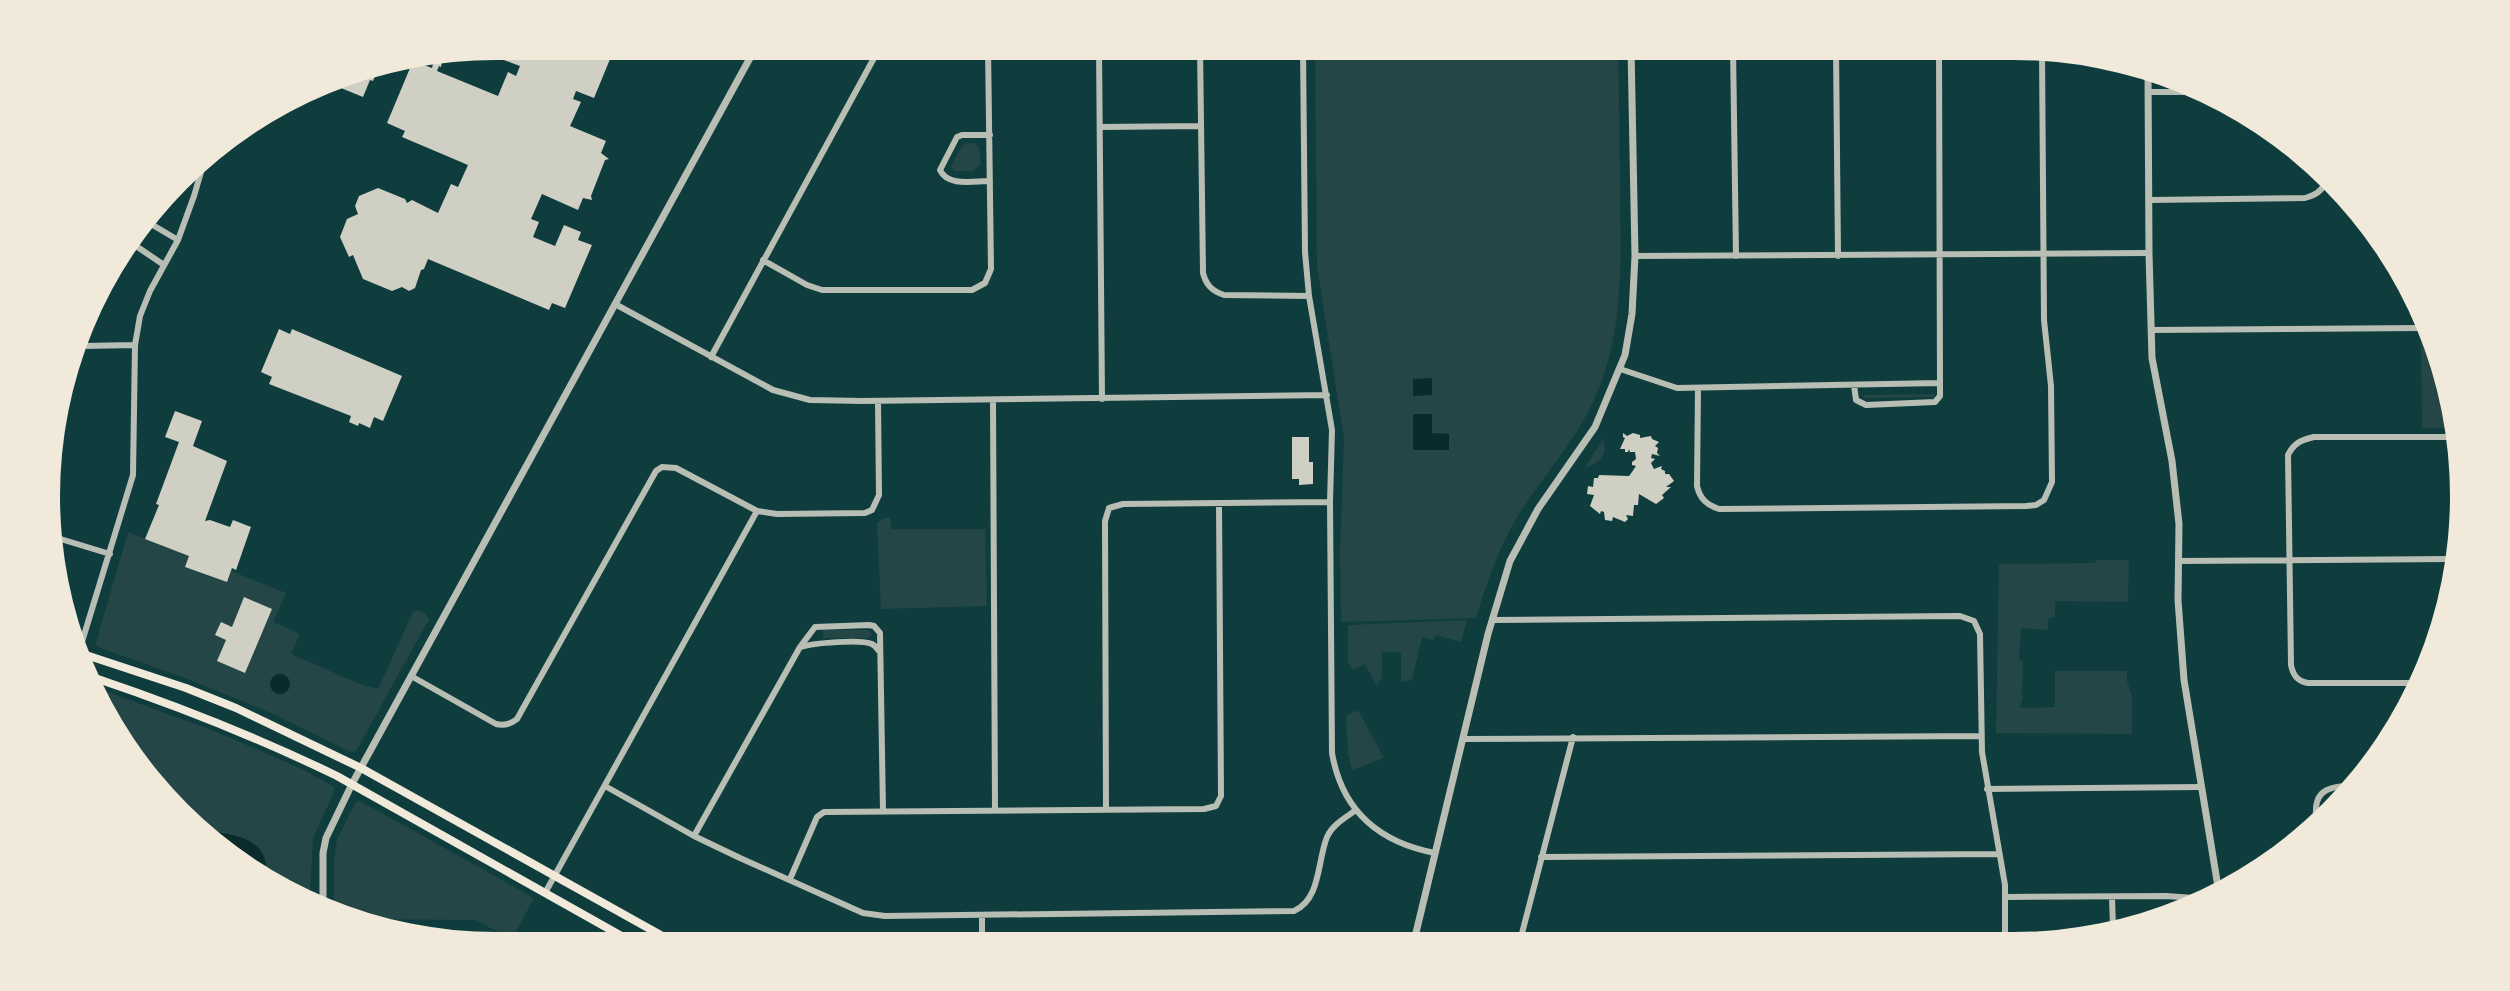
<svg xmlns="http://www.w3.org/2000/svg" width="2510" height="991" viewBox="0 0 2510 991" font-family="'DejaVu Sans',sans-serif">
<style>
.green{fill:#244646}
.water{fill:#0a2a2b}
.building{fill:#cfcfc3}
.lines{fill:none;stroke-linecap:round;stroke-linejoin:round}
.minor{stroke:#b8beb3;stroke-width:6}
.tertiary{stroke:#b8beb3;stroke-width:7}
.secondary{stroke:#f1e9da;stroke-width:8}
</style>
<rect width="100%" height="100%" fill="#0f3d3e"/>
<!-- green -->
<path class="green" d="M1315,47H1618C1619,99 1620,150 1620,201C1621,268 1623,333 1596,395C1578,438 1546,472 1521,511C1500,544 1487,581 1476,618L1341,622L1340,553L1344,438L1317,267Z
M967,143H974L979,147L981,164L973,171H954L951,166L962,146Z
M2421,339H2426L2456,428H2422Z
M1934,394V397L1865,398L1864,395Z
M1603,439C1608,454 1600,465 1585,467Z
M884,518H890L891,529H985L987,606L881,609L877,523Z
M128,532L189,556L186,567L227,582L231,571L286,593L273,622L300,634L291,654L362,685L378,689L413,612C419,608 426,613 429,619L356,751L351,752L271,713L188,679L95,646Z
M2097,560H2129L2128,599L2127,602L2055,601V617L2048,618V630L2021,628L2019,660L2023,661L2022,694L2020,695L2023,697L2020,708L2055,707V671H2127V681L2132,696V734L1996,733L1999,564L2094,563Z
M1467,620L1461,642L1435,635L1434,640L1422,637L1412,680L1401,682V652H1382V678L1376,685L1365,664L1353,670L1348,663V625Z
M823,630H868L872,634L868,638H823Z
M100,689L219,733L300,768L334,787V792L313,838L310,894L223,851L123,744Z
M1358,710L1384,758L1352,770L1348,753L1346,716Z
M360,801L534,898L512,939L475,920L361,919L334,906V862L337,839L356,802Z"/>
<!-- water -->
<path class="water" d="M1432,378V395L1413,396V379Z
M1413,414H1432V433L1449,434V450H1413Z
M270 684a10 10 0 1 1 20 0a10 10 0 1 1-20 0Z
M210,832C232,833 266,839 266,868L263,871L238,859L230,850L223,851L207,834Z"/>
<!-- building -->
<path class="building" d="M506,47H615L594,98L576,91L573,99L581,102L570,126L606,141L601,153L609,159L605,160L591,196L592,200L583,198L578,210L542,194L531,219L539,222L533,237L555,246L564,225L581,232L578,240L592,245L565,308L552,303L549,310L428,259L424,269L421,270L415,288L409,291L402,287L392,291L363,279L353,255L349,257L340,237L347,219L358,214L355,206L359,196L378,188L405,199L407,203L412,200L438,213L451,184L458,187L468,165L402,137L405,131L387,123L413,61L432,68L433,64L423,59L459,53L455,61L443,56L441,67L439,66L437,71L498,96L508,72L516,76L520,66L501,59Z
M376,67L373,75L375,76L373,81L370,80L363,97L336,86L337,84L332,82L351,71Z
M279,329L290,334L292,329L402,376L383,421L374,417L370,428L359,423L358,426L349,422L351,416L269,384L272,377L261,372Z
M175,411L202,421L193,446L227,461L205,521L210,520L230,527L233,520L251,527L236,570L232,568L227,582L185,567L189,556L145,539L159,505L156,504L179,442L165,437Z
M1623,433L1627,436L1633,433L1640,435V438L1651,436L1652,439L1659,442L1655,446L1658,448L1657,453L1660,456L1652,454L1651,458L1655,459L1651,463L1654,469L1662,466L1661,469L1665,471V474H1669L1674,481L1666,487H1671L1662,495L1664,498L1656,504L1639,494L1638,505H1634L1633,516L1626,515L1628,519L1625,522L1613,517L1612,521L1605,520L1604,512L1601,511L1600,514L1590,506L1594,495L1587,494L1588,486L1593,487L1594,478H1598L1599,475L1629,476L1632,472L1636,466L1632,465V462L1636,459L1635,452H1630L1629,449L1628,452H1625V449H1620L1625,438L1623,437Z
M1292,437H1309V462H1313V484L1299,485V479H1292Z
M244,597L272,609L245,673L217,661L226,640L215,635L221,622L232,627Z"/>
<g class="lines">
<!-- minor -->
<path class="minor" d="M1099,47L1102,399
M1200,47L1203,273C1206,285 1212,291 1224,295L1309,296
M1303,47L1305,252L1309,296L1332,430L1330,502L1332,753C1342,811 1378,842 1435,853
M1733,47L1736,256
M1836,47L1838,256
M2148,92H2190
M1100,127L1200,126
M990,181C973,181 948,187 940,170L957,137L962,135H990
M2149,200L2305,198C2315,195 2321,192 2325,183
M146,224H151L178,240
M132,241L136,246L164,265
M1635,256L2149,253
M763,260L807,285L822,290H972L985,283L991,269L988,47
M615,304L773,390L810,400L862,401L1327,395
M2151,330L2422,328
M82,346L135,345
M711,357L880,47
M1620,369L1677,388L1940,383L1939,47
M1854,385L1856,400L1866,405L1935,402L1940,396V383
M1698,388L1697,486C1700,499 1707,505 1719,509L2026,506L2036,505L2044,500L2052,482L2051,386L2044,320L2042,51
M993,400L995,810
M54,537L110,554
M2179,561L2451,559
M1492,620L1960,616L1974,621L1980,634L1982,752L2005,885V940
M81,645L133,475L135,345L140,316L150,291L178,240L194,196L206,155
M801,647C813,643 861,639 872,644C876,646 877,649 880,652
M411,676L496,724C505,726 511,724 517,719L656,471L662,467L676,468L757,511L777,514L865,513L872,510L879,495L878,401
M2415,683H2308C2297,681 2293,675 2291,665L2288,455C2294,443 2301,440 2314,437H2459
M1463,739L1981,736
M605,786L694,836L740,858L863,913L885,916L1294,911C1321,899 1317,862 1327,837C1332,825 1345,818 1356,810
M1987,789L2201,787
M1106,810L1105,521L1109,508L1123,504L1330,502
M2317,824C2312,795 2322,786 2351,786
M694,836L800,647L815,627L869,625L874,626L880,633L883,811
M1541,857L1999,854
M790,879L817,817L824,812L1204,809L1216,806L1221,796L1219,503
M545,893L757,511
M2006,897L2166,896L2209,899
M2112,897L2113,928
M1520,941L1573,737
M982,943V916"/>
<!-- tertiary -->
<path class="tertiary" d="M2148,71L2149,253L2152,358L2172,461L2179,524L2178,600L2184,680L2219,893
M323,901V853L326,838L352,784L756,47
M1414,941L1488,634L1510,561L1538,509L1595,427L1625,355L1632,314L1635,256L1631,47"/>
<!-- secondary -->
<path class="secondary" d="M86,655L186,688L236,708L361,768L675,943
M95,678C178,706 259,738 337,776L634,943"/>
</g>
<!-- crop -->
<path d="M0 0H2510V991H0ZM496 60H2014A436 436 0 0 1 2450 496V496A436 436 0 0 1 2014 932H496A436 436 0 0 1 60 496V496A436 436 0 0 1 496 60Z" fill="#f1e9da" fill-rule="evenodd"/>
</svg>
